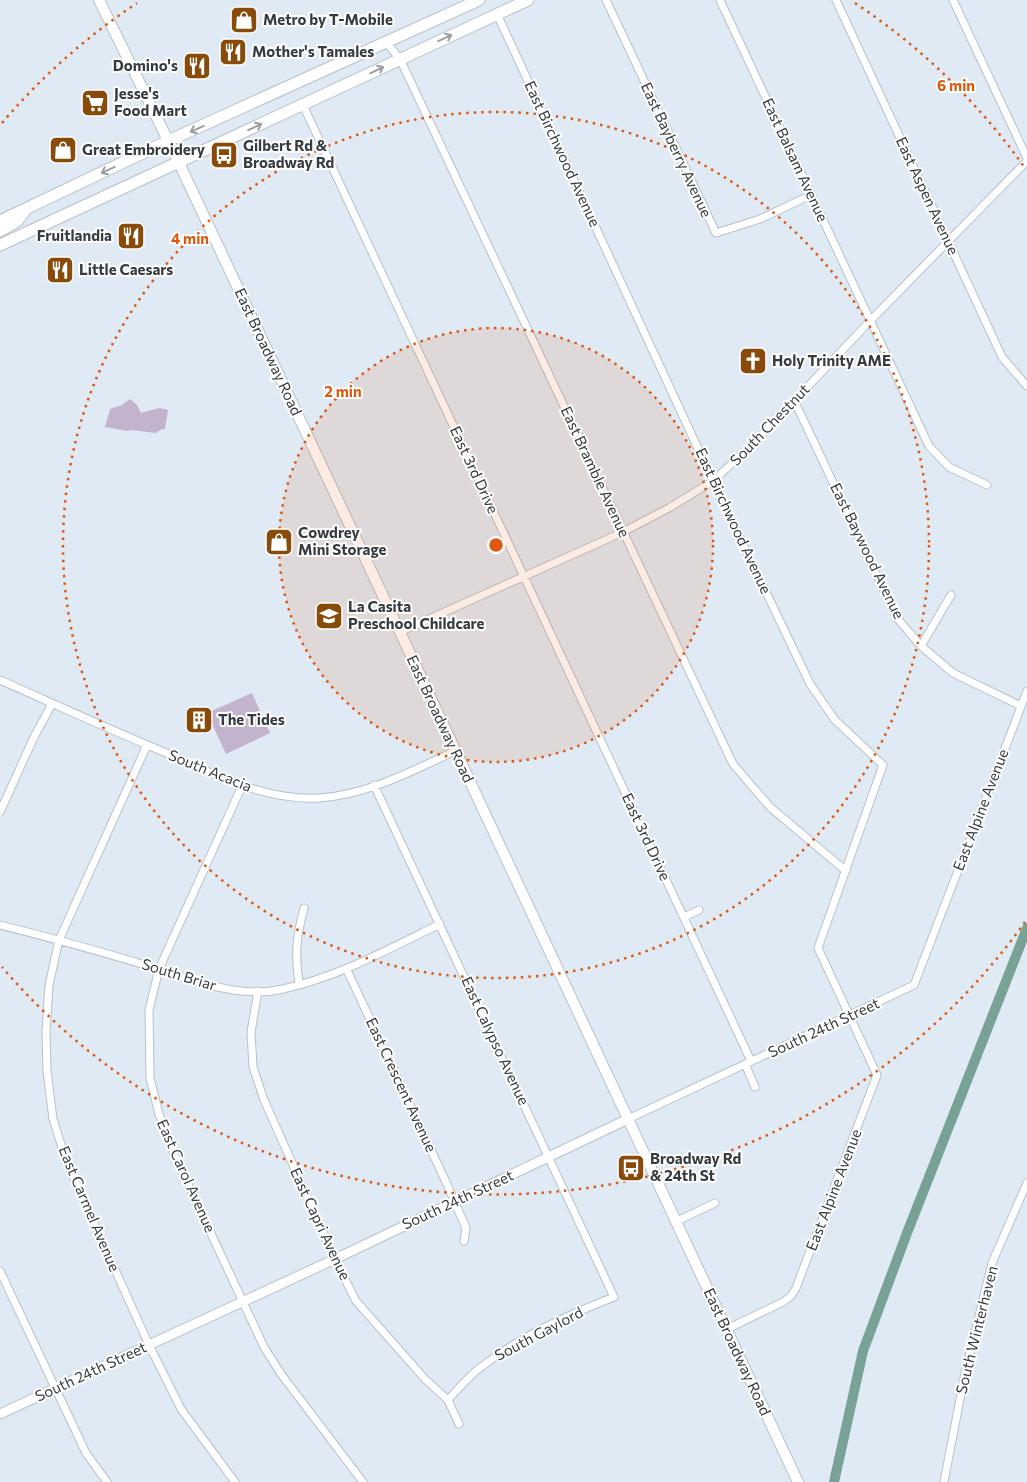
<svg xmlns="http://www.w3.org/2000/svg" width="1027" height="1482" viewBox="0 0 1027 1482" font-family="Commissioner,sans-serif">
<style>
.green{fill:#c4b3cc}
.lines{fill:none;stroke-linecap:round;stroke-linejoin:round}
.canal{stroke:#79a297;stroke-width:10}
.minor-casing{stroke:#b7c1cb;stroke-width:9}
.tertiary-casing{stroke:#b7c1cb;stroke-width:11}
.secondary-casing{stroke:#b7c1cb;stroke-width:12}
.primary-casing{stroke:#b7c1cb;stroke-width:13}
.minor{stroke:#fff;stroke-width:7}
.tertiary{stroke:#fff;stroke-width:9}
.secondary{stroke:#fff;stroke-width:10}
.primary{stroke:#fff;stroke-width:11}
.oneway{stroke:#9b9ea0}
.ring{fill:none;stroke:#df580f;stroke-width:2.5;stroke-dasharray:2.5 5}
.labels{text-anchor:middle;stroke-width:4;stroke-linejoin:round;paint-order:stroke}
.poi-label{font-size:15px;font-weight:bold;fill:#373c40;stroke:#fff;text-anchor:start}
.street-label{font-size:15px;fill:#373c40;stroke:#fff}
.centre{fill:#df580f;stroke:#fff;stroke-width:2.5}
.ring-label{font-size:15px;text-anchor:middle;font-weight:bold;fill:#df580f;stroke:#fff;stroke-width:4;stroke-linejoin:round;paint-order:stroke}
</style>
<rect width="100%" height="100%" fill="#e0eaf5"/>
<!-- green -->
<path class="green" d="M130,399L137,405L141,413L159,408L168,410L165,429H162L156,433L130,430L128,431L105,427L110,409L122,405Z
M252,693L270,733L226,754L207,713Z"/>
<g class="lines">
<!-- canal -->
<path class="canal" d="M834,1482L863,1351L907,1233L1027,928"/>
<!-- minor casing -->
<g class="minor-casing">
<path id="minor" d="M606,0L716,233L760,219L811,195
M720,0L929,446L949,467L987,485
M836,0L1002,357L1027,386
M953,0L1027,158
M497,14L713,481L810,684L835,720L883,765L818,948L877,1075L796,1288L791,1296L783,1302L727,1329
M386,42L400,59L733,764L770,807L846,871
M303,105L751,1061
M794,400L897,618L921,646L953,673L1021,706
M400,632L623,532L669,508L713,481L754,443L871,320L1027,161
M921,646L951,595
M0,680C52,703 104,727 157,749C208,771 261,801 319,798C367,795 412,771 455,751
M147,745L59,940L49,985L46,1032L47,1071L53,1119L67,1163L149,1345L181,1409L235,1482
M374,785L614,1297C568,1315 521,1336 481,1367C469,1376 458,1389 448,1400
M242,786L159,969L149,1010L150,1078L159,1114L173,1152L264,1347L281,1374L363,1482
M0,812L34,737L52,704
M684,917L699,910
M0,925C48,937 95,950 142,964C186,977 236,1000 283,989C338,977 389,949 440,924
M347,970L446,1182L466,1228L464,1241
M299,984C295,953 296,938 304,908
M258,991L251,1032L253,1067L264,1100L335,1259L356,1301L425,1379L448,1400L459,1424
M745,1064L755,1087
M628,1119L914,985L1027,691
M677,1221L715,1203
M0,1271L86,1453L107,1482
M944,1482L965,1373L992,1263L1027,1183"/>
</g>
<!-- tertiary casing -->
<g class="tertiary-casing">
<path id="tertiary" d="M0,1414L335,1259L628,1119"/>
</g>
<!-- secondary casing -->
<g class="secondary-casing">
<path id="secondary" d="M99,0L179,163L400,632L798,1482"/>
</g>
<!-- primary casing -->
<g class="primary-casing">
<path id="primary" d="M0,221L168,141L479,0
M0,231L17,221L24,212
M0,245L528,0"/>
</g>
<!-- minor -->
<use href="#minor" class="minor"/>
<!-- tertiary -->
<use href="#tertiary" class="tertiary"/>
<!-- secondary -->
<use href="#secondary" class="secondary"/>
<!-- primary -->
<use href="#primary" class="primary"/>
</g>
<!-- one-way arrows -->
<defs><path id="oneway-shaft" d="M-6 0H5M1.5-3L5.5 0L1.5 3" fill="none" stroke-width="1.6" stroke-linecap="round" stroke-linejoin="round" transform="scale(1.25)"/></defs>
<g class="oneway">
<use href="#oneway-shaft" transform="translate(445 38) rotate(-25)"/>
<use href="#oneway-shaft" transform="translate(377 70) rotate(-26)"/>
<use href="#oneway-shaft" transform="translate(255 127) rotate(-25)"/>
<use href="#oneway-shaft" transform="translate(197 129) rotate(156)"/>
<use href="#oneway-shaft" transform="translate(108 170) rotate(155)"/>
</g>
<!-- distance rings -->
<circle cx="496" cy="545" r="217" fill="#df580f" fill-opacity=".12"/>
<g class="ring">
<circle cx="496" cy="545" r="217"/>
<circle cx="496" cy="545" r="433"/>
<path d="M1025 922A650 650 0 0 1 2 967M2 123A650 650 0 0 1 137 3M855 3A650 650 0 0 1 1025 168"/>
</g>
<!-- icons -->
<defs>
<g id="shop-square" transform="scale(1.4375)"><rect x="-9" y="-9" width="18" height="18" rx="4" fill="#884b0a" stroke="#fff"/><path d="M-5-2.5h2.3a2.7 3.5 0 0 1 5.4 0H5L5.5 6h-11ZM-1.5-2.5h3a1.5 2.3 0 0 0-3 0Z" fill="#fff"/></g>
<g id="restaurant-square" transform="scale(1.4375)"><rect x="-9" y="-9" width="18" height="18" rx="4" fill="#884b0a" stroke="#fff"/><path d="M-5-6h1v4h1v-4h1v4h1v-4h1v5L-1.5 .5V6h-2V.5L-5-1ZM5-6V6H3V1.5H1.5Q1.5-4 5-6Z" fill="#fff"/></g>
<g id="supermarket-square" transform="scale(1.4375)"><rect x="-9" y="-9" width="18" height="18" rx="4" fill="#884b0a" stroke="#fff"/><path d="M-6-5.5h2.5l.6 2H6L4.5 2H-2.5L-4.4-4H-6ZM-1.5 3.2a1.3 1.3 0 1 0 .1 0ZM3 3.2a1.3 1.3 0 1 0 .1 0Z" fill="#fff"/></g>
<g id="bus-square" transform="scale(1.4375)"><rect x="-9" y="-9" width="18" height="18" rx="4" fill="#884b0a" stroke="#fff"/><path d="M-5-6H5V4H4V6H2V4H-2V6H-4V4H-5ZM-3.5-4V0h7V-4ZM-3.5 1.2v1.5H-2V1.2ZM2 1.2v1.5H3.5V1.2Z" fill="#fff"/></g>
<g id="church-square" transform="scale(1.4375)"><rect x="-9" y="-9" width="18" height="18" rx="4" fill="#884b0a" stroke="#fff"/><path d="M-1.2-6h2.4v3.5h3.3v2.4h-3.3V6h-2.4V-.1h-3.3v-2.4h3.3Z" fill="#fff"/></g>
<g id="school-square" transform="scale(1.4375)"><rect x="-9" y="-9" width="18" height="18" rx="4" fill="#884b0a" stroke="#fff"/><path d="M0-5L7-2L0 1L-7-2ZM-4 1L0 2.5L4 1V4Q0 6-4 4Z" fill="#fff"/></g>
<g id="building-square" transform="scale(1.4375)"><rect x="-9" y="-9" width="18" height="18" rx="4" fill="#884b0a" stroke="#fff"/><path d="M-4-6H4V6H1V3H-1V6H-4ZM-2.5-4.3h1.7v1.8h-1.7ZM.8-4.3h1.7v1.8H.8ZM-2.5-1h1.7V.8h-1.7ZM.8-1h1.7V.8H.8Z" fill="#fff"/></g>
</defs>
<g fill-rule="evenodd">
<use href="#shop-square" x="244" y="20"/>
<use href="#restaurant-square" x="233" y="52"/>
<use href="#restaurant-square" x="197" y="66"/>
<use href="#supermarket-square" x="95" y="103"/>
<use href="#shop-square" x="63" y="150"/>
<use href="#bus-square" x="224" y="155"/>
<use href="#restaurant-square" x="131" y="236"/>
<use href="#restaurant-square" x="60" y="270"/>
<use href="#church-square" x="753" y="361"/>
<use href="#shop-square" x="279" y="542"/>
<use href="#school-square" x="329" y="616"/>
<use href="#building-square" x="199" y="720"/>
<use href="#bus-square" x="631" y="1168"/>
</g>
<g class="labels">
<!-- poi labels -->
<g class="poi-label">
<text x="263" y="25">Metro by T-Mobile</text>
<text x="252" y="57">Mother's Tamales</text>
<text x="178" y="71" text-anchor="end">Domino's</text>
<text x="114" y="99">Jesse's<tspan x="114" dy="17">Food Mart</tspan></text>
<text x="243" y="151">Gilbert Rd &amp;<tspan x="243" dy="17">Broadway Rd</tspan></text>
<text x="82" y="155">Great Embroidery</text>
<text x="112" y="241" text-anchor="end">Fruitlandia</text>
<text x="79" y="275">Little Caesars</text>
<text x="772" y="366">Holy Trinity AME</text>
<text x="298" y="538">Cowdrey<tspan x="298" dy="17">Mini Storage</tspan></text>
<text x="348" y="612">La Casita<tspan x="348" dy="17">Preschool Childcare</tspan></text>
<text x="218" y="725">The Tides</text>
<text x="650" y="1164">Broadway Rd<tspan x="650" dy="17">&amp; 24th St</tspan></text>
</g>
<!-- street labels -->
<g class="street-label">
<text transform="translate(676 150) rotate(65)" y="5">East Bayberry Avenue</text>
<text transform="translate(562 154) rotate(65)" y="5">East Birchwood Avenue</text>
<text transform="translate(795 160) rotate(65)" y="5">East Balsam Avenue</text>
<text transform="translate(927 196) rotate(65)" y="5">East Aspen Avenue</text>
<text transform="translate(268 352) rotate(65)" y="5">East Broadway Road</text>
<text transform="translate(770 425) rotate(-46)" y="5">South Chestnut</text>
<text transform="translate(474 470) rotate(65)" y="5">East 3rd Drive</text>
<text transform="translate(595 472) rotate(65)" y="5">East Bramble Avenue</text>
<text transform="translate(733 521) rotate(65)" y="5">East Birchwood Avenue</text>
<text transform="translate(867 551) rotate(64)" y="5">East Baywood Avenue</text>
<text transform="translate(440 719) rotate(65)" y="5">East Broadway Road</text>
<text transform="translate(210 771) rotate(22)" y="5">South Acacia</text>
<text transform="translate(981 810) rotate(-69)" y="5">East Alpine Avenue</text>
<text transform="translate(646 837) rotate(65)" y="5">East 3rd Drive</text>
<text transform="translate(179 975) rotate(17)" y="5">South Briar</text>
<text transform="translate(824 1028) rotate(-25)" y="5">South 24th Street</text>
<text transform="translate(495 1041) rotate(65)" y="5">East Calypso Avenue</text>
<text transform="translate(401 1085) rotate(65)" y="5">East Crescent Avenue</text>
<text transform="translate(186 1176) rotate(66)" y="5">East Carol Avenue</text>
<text transform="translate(834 1190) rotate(-69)" y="5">East Alpine Avenue</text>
<text transform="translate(458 1200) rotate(-25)" y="5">South 24th Street</text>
<text transform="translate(89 1209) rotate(67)" y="5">East Carmel Avenue</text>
<text transform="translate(320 1224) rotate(65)" y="5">East Capri Avenue</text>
<text transform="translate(977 1330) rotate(-76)" y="5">South Winterhaven</text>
<text transform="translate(539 1334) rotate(-28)" y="5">South Gaylord</text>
<text transform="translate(737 1352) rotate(65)" y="5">East Broadway Road</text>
<text transform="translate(91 1372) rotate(-25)" y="5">South 24th Street</text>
</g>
</g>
<circle cx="496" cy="545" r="8" class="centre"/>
<g class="ring-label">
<text x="956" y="91">6 min</text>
<text x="190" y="244">4 min</text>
<text x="343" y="397">2 min</text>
</g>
</svg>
